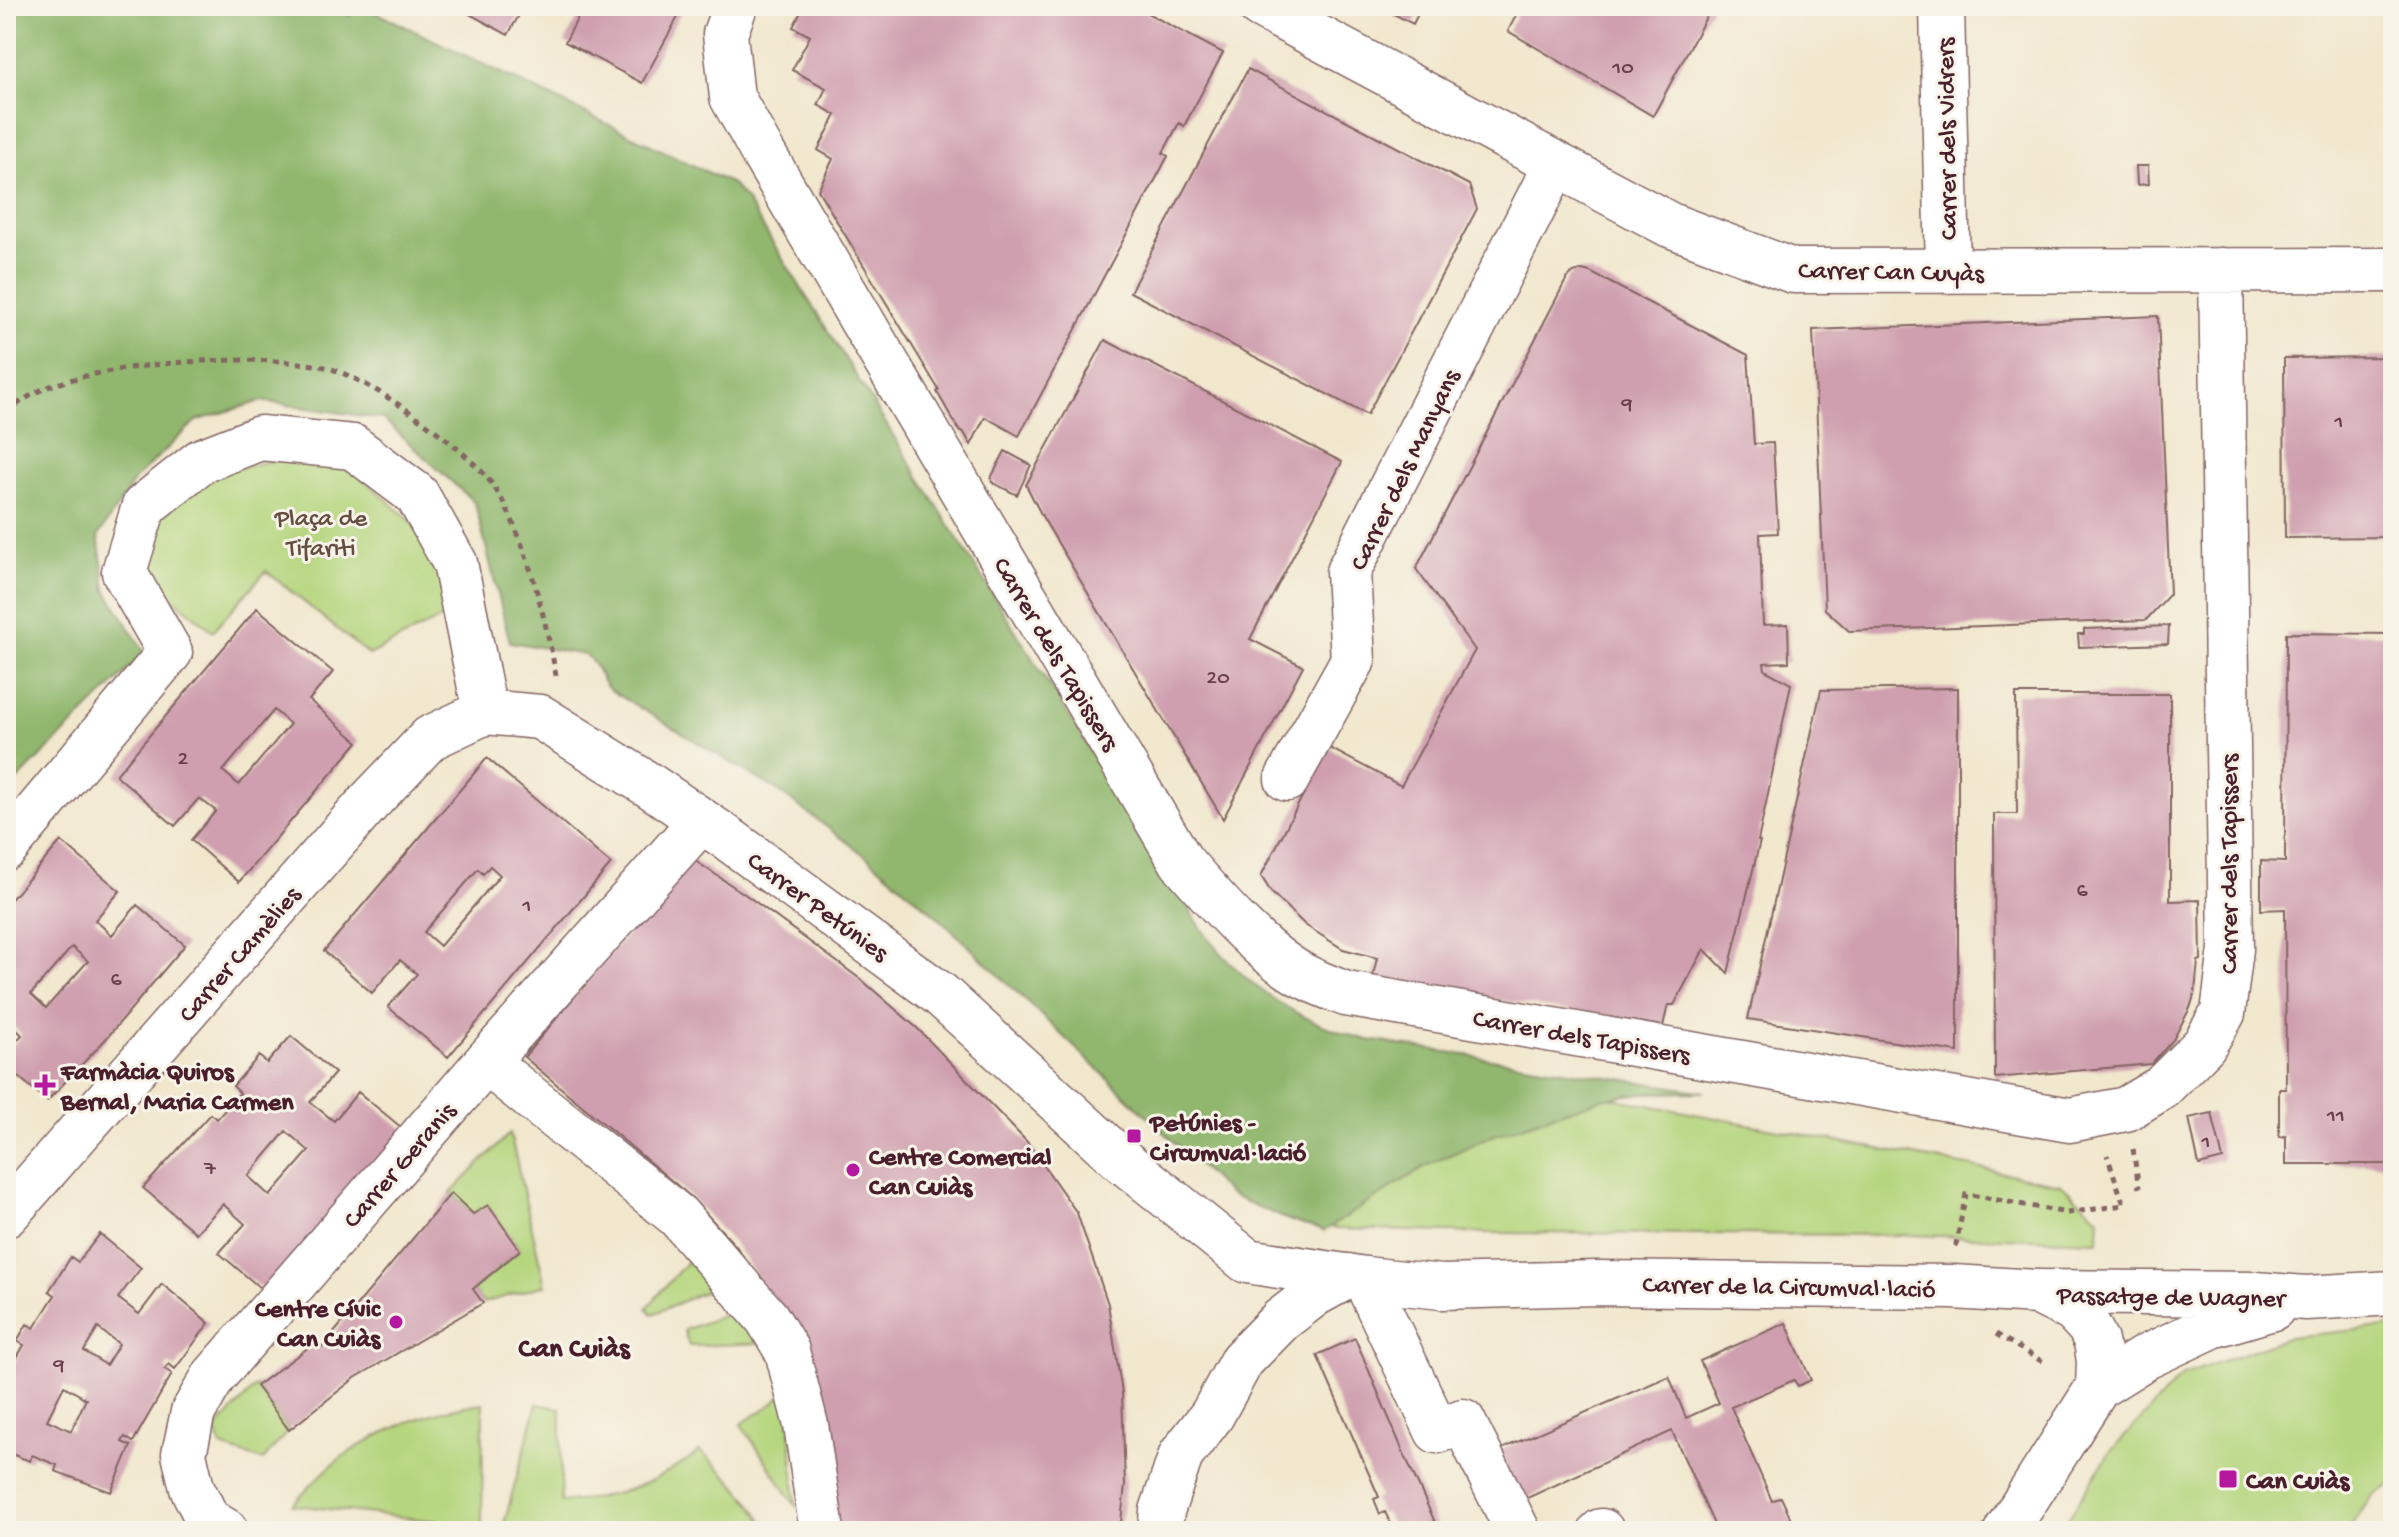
<svg xmlns="http://www.w3.org/2000/svg" width="2399" height="1537" viewBox="0 0 2399 1537" font-family="'Gochi Hand',sans-serif">
<style>
.green{fill:#b5d67e;stroke:#807a54;stroke-width:2}
.forest{fill:#90b76d;stroke:#6d6b4c;stroke-width:2}
.building{fill:#cf9faf;fill-rule:evenodd}
.lines{fill:none;stroke-linecap:round;stroke-linejoin:round}
.street-casing{stroke:#846564;stroke-width:47}
.path{stroke:#846564;stroke-width:5;stroke-dasharray:6 6;stroke-linecap:butt}
.street{stroke:#fff;stroke-width:44}
.poi-dot{fill:#b5179e;stroke:#f7f3e8;stroke-width:3}
.labels{text-anchor:middle;stroke-width:6;stroke-linejoin:round;paint-order:stroke}
.number-label{font-size:22px;fill:#6b3f4c}
.street-label{font-size:26px;fill:#4a1f2b;stroke:#f7f3e8}
.park-label{font-size:26px;fill:#654d40;stroke:#f7f3e8}
.poi-label{font-size:26px;font-weight:bold;fill:#4a1f2b;stroke:#f7f3e8;text-anchor:start}
.neighbourhood-label{font-size:28px;font-weight:bold;fill:#4a1f2b;stroke:#f7f3e8}
</style>
<rect width="100%" height="100%" fill="#f7f3e8"/>
<filter id="ink" filterUnits="userSpaceOnUse"><feTurbulence type="fractalNoise" baseFrequency=".0125" numOctaves="2"/><feDisplacementMap in="SourceGraphic" scale="16" xChannelSelector="R" yChannelSelector="G"/><feConvolveMatrix kernelMatrix="1 2 1 2 8 2 1 2 1" color-interpolation-filters="sRGB"/></filter>
<filter id="wash" filterUnits="userSpaceOnUse"><feTurbulence type="fractalNoise" baseFrequency=".006" numOctaves="4" result="noise"/><feDisplacementMap in="SourceGraphic" scale="32" xChannelSelector="R" yChannelSelector="G"/><feGaussianBlur stdDeviation="1.8" result="paint"/><feColorMatrix in="noise" values="0 0 0 0 0 0 0 0 0 0 0 0 0 0 0 0 0 1.4 0 .05"/><feComposite in="paint" operator="in"/></filter>
<g filter="url(#wash)">
<rect width="100%" height="100%" fill="#f1e7cd"/>
<!-- green -->
<path class="green" d="M299,456L354,471L413,523L440,569L451,613L369,655L266,571L213,631L146,576L161,516L211,473Z
M1246,1028L2061,1184L2099,1218L2098,1241L1907,1235L1486,1233L1336,1229L1247,1189Z
M510,1133L545,1285L483,1303L473,1289L520,1250L488,1206L473,1214L451,1193Z
M702,1244L731,1280L653,1314L647,1308Z
M751,1305L767,1343L689,1346L684,1330Z
M2393,1326V1484L2373,1495L2347,1531H2060L2110,1452L2183,1375L2289,1337Z
M256,1386L289,1430L263,1460L221,1447L216,1429Z
M787,1390L796,1506L741,1424L774,1403Z
M483,1403L482,1526L292,1505C308,1489 324,1470 342,1457C385,1428 432,1410 483,1403Z
M537,1404L561,1408V1502C612,1500 659,1482 700,1451C727,1475 752,1499 769,1531H502Z"/>
<!-- forest -->
<path class="forest" d="M6,6H329L350,16L357,6H363L732,184L746,200L1203,931C1247,989 1298,1022 1368,1040L1705,1092L1642,1093L1601,1099L1486,1138L1426,1166L1324,1231L1291,1221L1230,1195L938,917L871,860L777,790L610,690C598,679 598,663 585,655L510,642L475,503L383,419L261,401L196,421L136,478L98,536L106,590L145,653L6,791Z"/>
<g id="blocks">
<!-- building -->
<path class="building" d="M455,6H524L508,35Z
M584,6H684L642,83L565,42Z
M804,6H1134L1223,53L1184,126L1179,123L1163,153L1168,156L1019,436L985,417L971,445L963,431L960,432L937,392L939,390L818,190L833,159L818,150L836,115L818,105L826,88L792,70L810,36L793,27Z
M1378,6H1422L1413,24Z
M1521,6H1712L1653,116L1508,31Z
M1248,69L1469,185L1477,209L1367,415L1130,292Z
M2136,166H2148L2149,184L2137,185Z
M1582,270L1590,272L1748,355L1754,444L1773,443L1778,533L1760,534L1763,625L1788,624L1789,662L1764,663L1765,670L1791,684L1758,841H1760L1728,973L1704,949L1674,1005H1668L1663,1026L1372,980L1377,958L1343,949L1305,925L1271,892L1261,876L1328,747L1401,786L1475,650L1416,569L1566,280L1571,274Z
M2158,316L2170,594L2146,620L1849,631L1825,609L1813,330Z
M1105,340L1342,462L1250,639L1303,666L1223,819L1043,518L1026,485Z
M2393,357V537L2285,538L2284,358Z
M1005,451L1031,465L1017,495L993,483L991,478Z
M257,608L333,672L309,700L358,742L239,882L191,840L216,811L199,798L175,826L116,775ZM274,710L290,724L239,785L223,771Z
M2169,626L2168,644L2079,647L2078,634H2084V629Z
M2286,633L2393,634V1164H2286V1136L2279,1137V1089H2286L2285,909L2261,910V861L2285,862Z
M1958,688V1052L1748,1019L1821,690Z
M2016,694H2170V901L2200,900L2201,960L2198,961L2195,992L2190,1008L2173,1040L2151,1064L1995,1078L1994,814H2017Z
M487,758L611,864L448,1057L388,1007L417,974L400,960L372,993L324,951ZM490,866L500,875L440,946L424,932L478,869L483,874Z
M61,841L120,891L95,920L112,935L137,905L185,945L105,1040L47,1101L6,1066V1052L22,1035L6,1019V905ZM72,947L88,961L46,1008L31,994Z
M691,858L749,897L863,981L917,1028L1028,1143L1077,1213L1108,1304L1122,1392L1125,1485L1120,1531H839L769,1294L736,1246L691,1197L524,1057Z
M291,1036L335,1073L310,1102L334,1121L358,1092L407,1132L265,1292L219,1253L245,1224L223,1204L196,1233L143,1188L210,1114L217,1119L240,1093L233,1086L259,1056L267,1063ZM286,1131L309,1151L270,1196L248,1176Z
M2212,1113L2223,1159L2199,1165L2189,1118Z
M451,1193L473,1214L488,1205L520,1250L473,1289L483,1303L355,1378L289,1430L256,1386L316,1342L322,1347Z
M100,1234L141,1268L118,1298L139,1314L162,1284L209,1323L175,1369L169,1364L165,1369L172,1374L133,1442L125,1437L122,1442L131,1446L111,1492L55,1471L57,1465L32,1455L30,1461L6,1452V1362L12,1366L24,1345L17,1341L27,1324L34,1328L55,1295L49,1291L71,1257L78,1262ZM98,1328L119,1344L106,1365L84,1351ZM64,1386L86,1399L71,1431L47,1420Z
M1786,1323L1811,1380L1798,1386L1794,1380L1731,1407L1772,1501L1781,1497L1795,1528L1789,1531H1717L1672,1431L1521,1501L1499,1450L1669,1376L1686,1418L1719,1403L1700,1361Z
M1355,1338L1402,1449L1439,1531H1394L1385,1512L1380,1514L1374,1499L1379,1497L1317,1355Z"/>
</g>
</g>
<g filter="url(#ink)">
<use href="#blocks" fill-opacity="0" stroke="#846564" stroke-width="2"/>
<g class="lines">
<!-- street casing -->
<g class="street-casing">
<path id="street" d="M735,6L725,34L732,97L764,155L1181,861C1213,898 1258,950 1300,974C1314,982 1331,988 1346,994L2070,1120L2126,1109L2161,1088L2204,1045L2223,1013L2231,949L2221,270
M1260,6L1670,225L1793,271L2393,270
M1942,6L1948,271
M1287,779L1353,660L1348,572L1556,164
M6,848L170,652L124,572L144,506L201,461L260,438L353,447L417,495L455,563L485,712
M486,1062L678,1216L767,1318L787,1351L806,1425L822,1531
M6,1215L370,801L430,738L485,712L540,717L652,787L730,840L941,995L1119,1158L1247,1261L1365,1279L1442,1287L1597,1283L1953,1287L2037,1292L2073,1310L2089,1327L2096,1341L2099,1361L2098,1387L2006,1531
M1365,1279L1437,1431L1463,1421L1518,1531
M2039,1292L2255,1294L2306,1298L2393,1293
M2098,1387L2146,1357L2212,1326L2273,1308
M226,1531L208,1520L192,1488L184,1454L193,1412L214,1376L486,1062L700,822
M1160,1531L1162,1511L1181,1455L1212,1415L1242,1360L1281,1320L1315,1294L1348,1276
M1601,1531H1602"/>
</g>
<!-- path -->
<path class="path" d="M6,411C20,403 34,392 48,387C115,362 249,353 320,366C363,373 462,445 489,480C524,525 547,624 557,681
M2133,1149L2139,1188
M1958,1245L1956,1244L1966,1194L2067,1213L2124,1205L2107,1155
M1996,1334L2043,1362"/>
<!-- street -->
<use href="#street" class="street"/>
</g>
</g>
<!-- markers -->
<g class="poi-dot">
<path d="M41 1073h8v8h8v8h-8v8h-8v-8h-8v-8h8z"/>
<rect x="1126" y="1128" width="16" height="16" rx="4"/>
<circle cx="853" cy="1170" r="8"/>
<circle cx="396" cy="1322" r="8"/>
<rect x="2218" y="1469" width="20" height="20" rx="4"/>
</g>
<g class="labels">
<!-- number labels -->
<g class="number-label">
<text x="1623" y="73">10</text>
<text x="1627" y="410">9</text>
<text x="2339" y="427">1</text>
<text x="1218" y="683">20</text>
<text x="183" y="764">2</text>
<text x="2082" y="896">6</text>
<text x="527" y="911">1</text>
<text x="116" y="985">6</text>
<text x="2336" y="1121">11</text>
<text x="2206" y="1147">1</text>
<text x="210" y="1174">7</text>
<text x="59" y="1371">9</text>
</g>
<!-- street labels -->
<g class="street-label">
<text transform="translate(1945 139) rotate(-91)" y="9">Carrer dels Vidrers</text>
<text transform="translate(1891 270) rotate(1)" y="9">Carrer Can Cuyàs</text>
<text transform="translate(1403 469) rotate(-64)" y="9">Carrer dels Manyans</text>
<text transform="translate(1058 653) rotate(59)" y="9">Carrer dels Tapissers</text>
<text transform="translate(2227 864) rotate(-90)" y="9">Carrer dels Tapissers</text>
<text transform="translate(819 905) rotate(36)" y="9">Carrer Petúnies</text>
<text transform="translate(238 953) rotate(-49)" y="9">Carrer Camèlies</text>
<text transform="translate(1582 1035) rotate(10)" y="9">Carrer dels Tapissers</text>
<text transform="translate(398 1164) rotate(-49)" y="9">Carrer Geranis</text>
<text transform="translate(1789 1285) rotate(1)" y="9">Carrer de la Circumval·lació</text>
<text transform="translate(2171 1295) rotate(1)" y="9">Passatge de Wagner</text>
</g>
<!-- park labels -->
<g class="park-label">
<text x="321" y="525">Plaça de<tspan x="321" dy="30">Tifariti</tspan></text>
</g>
<!-- poi labels -->
<g class="poi-label">
<text x="61" y="1079">Farmàcia Quiros<tspan x="61" dy="30">Bernal, Maria Carmen</tspan></text>
<text x="1150" y="1130">Petúnies -<tspan x="1150" dy="30">Circumval·lació</tspan></text>
<text x="869" y="1164">Centre Comercial<tspan x="869" dy="30">Can Cuiàs</tspan></text>
<text x="380" y="1316" text-anchor="end">Centre Cívic<tspan x="380" dy="30">Can Cuiàs</tspan></text>
<text x="2246" y="1488">Can Cuiàs</text>
</g>
<!-- neighbourhood labels -->
<g class="neighbourhood-label">
<text x="574" y="1356">Can Cuiàs</text>
</g>
</g>
<!-- margin -->
<rect width="2399" height="1537" fill="none" stroke="#f7f3e8" stroke-width="32"/>
</svg>
